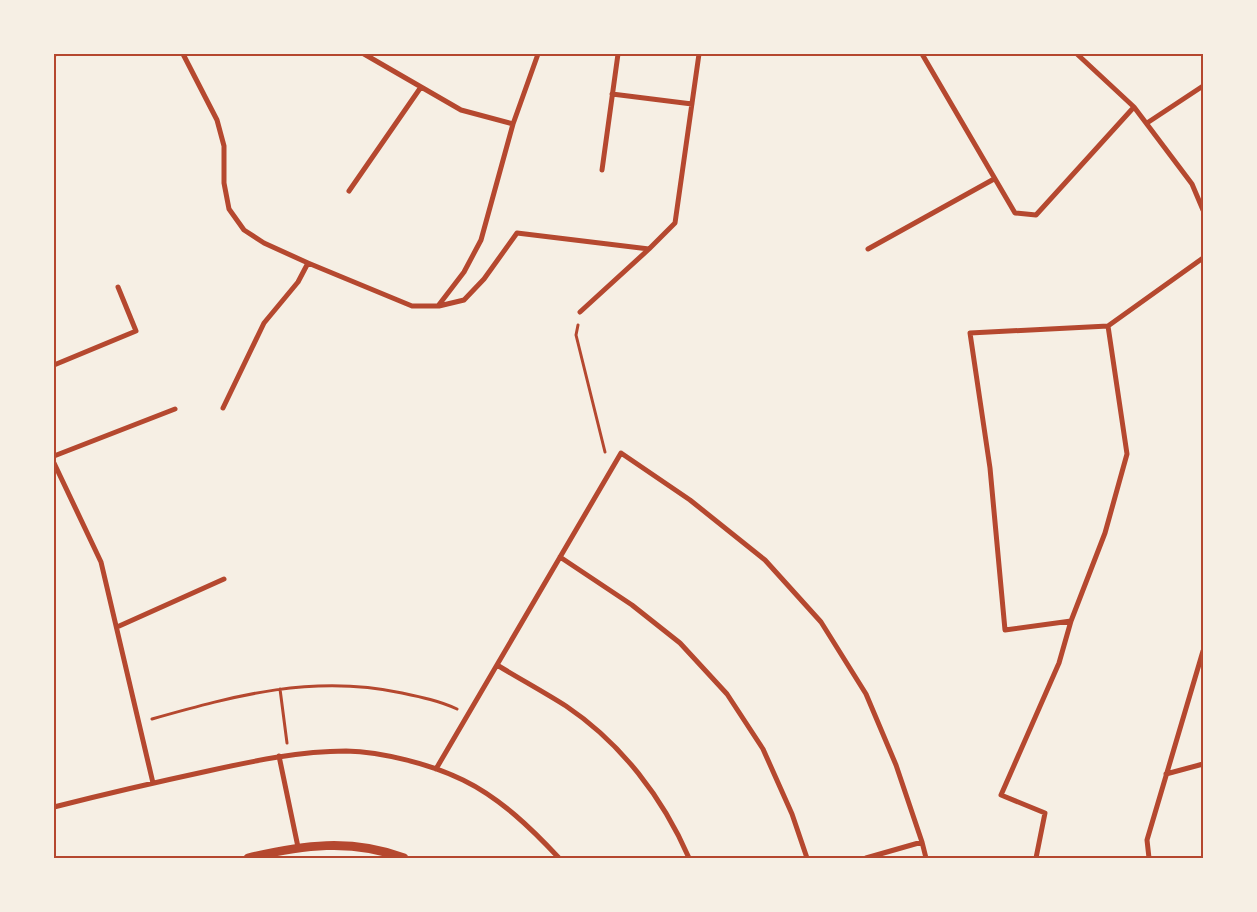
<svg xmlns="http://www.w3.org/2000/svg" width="1257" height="912" viewBox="0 0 1257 912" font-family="'Golos Text',sans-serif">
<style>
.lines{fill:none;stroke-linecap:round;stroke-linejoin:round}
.path{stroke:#b5482f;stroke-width:3}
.minor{stroke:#b5482f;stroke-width:5}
.tertiary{stroke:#b5482f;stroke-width:9}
.neatline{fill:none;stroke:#b5482f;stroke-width:2}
</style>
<rect width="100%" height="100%" fill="#f6efe4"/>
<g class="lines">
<!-- path -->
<path class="path" d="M578,325L576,335L605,452
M280,689L287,743
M152,719C237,695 314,674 402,693C421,697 440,701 457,709"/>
<!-- minor -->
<path class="minor" d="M54,54H55
M183,54L217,120L224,146V183L229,209L244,230L264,243L308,263L412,306H438L464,272L481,240L513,124L538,54
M364,54L461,110L513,124
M922,54L1015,213L1036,215L1134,107
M1077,54L1134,107L1192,184L1203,210
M612,94L692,104
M1147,123L1203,86
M602,170L618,54
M349,191L421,87
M868,249L994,179
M439,306L464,300L484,279L517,233L649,249L675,223L699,54
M580,312L649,249
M54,365L136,331L118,287
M223,408L264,323L298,282L308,263
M54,456L175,409
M54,463L101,562L153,783
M560,557L632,605L680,643L727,694L763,749L792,814L807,858
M1071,621L1005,630L990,468L970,333L1108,326
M117,627L224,579
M497,665C520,679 544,692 566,706C621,743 663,798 689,858
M279,756L298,847
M436,769L621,453L690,500L765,560L821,622L866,694L896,765L922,842L926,858
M1166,774L1203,764
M54,807C105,794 157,782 208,771C253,761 300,751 346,751C383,752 430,764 463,780C500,798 531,828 559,858
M866,858L922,842
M1036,858L1045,813L1001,795L1059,663L1071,621L1105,533L1127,454L1108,326L1203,258
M1149,858L1147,840L1203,651"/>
<!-- tertiary -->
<path class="tertiary" d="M248,858C302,845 351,838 404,858"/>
</g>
<!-- border -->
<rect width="1257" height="912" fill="none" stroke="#f6efe4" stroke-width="110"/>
<rect x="55" y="55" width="1147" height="802" class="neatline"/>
</svg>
